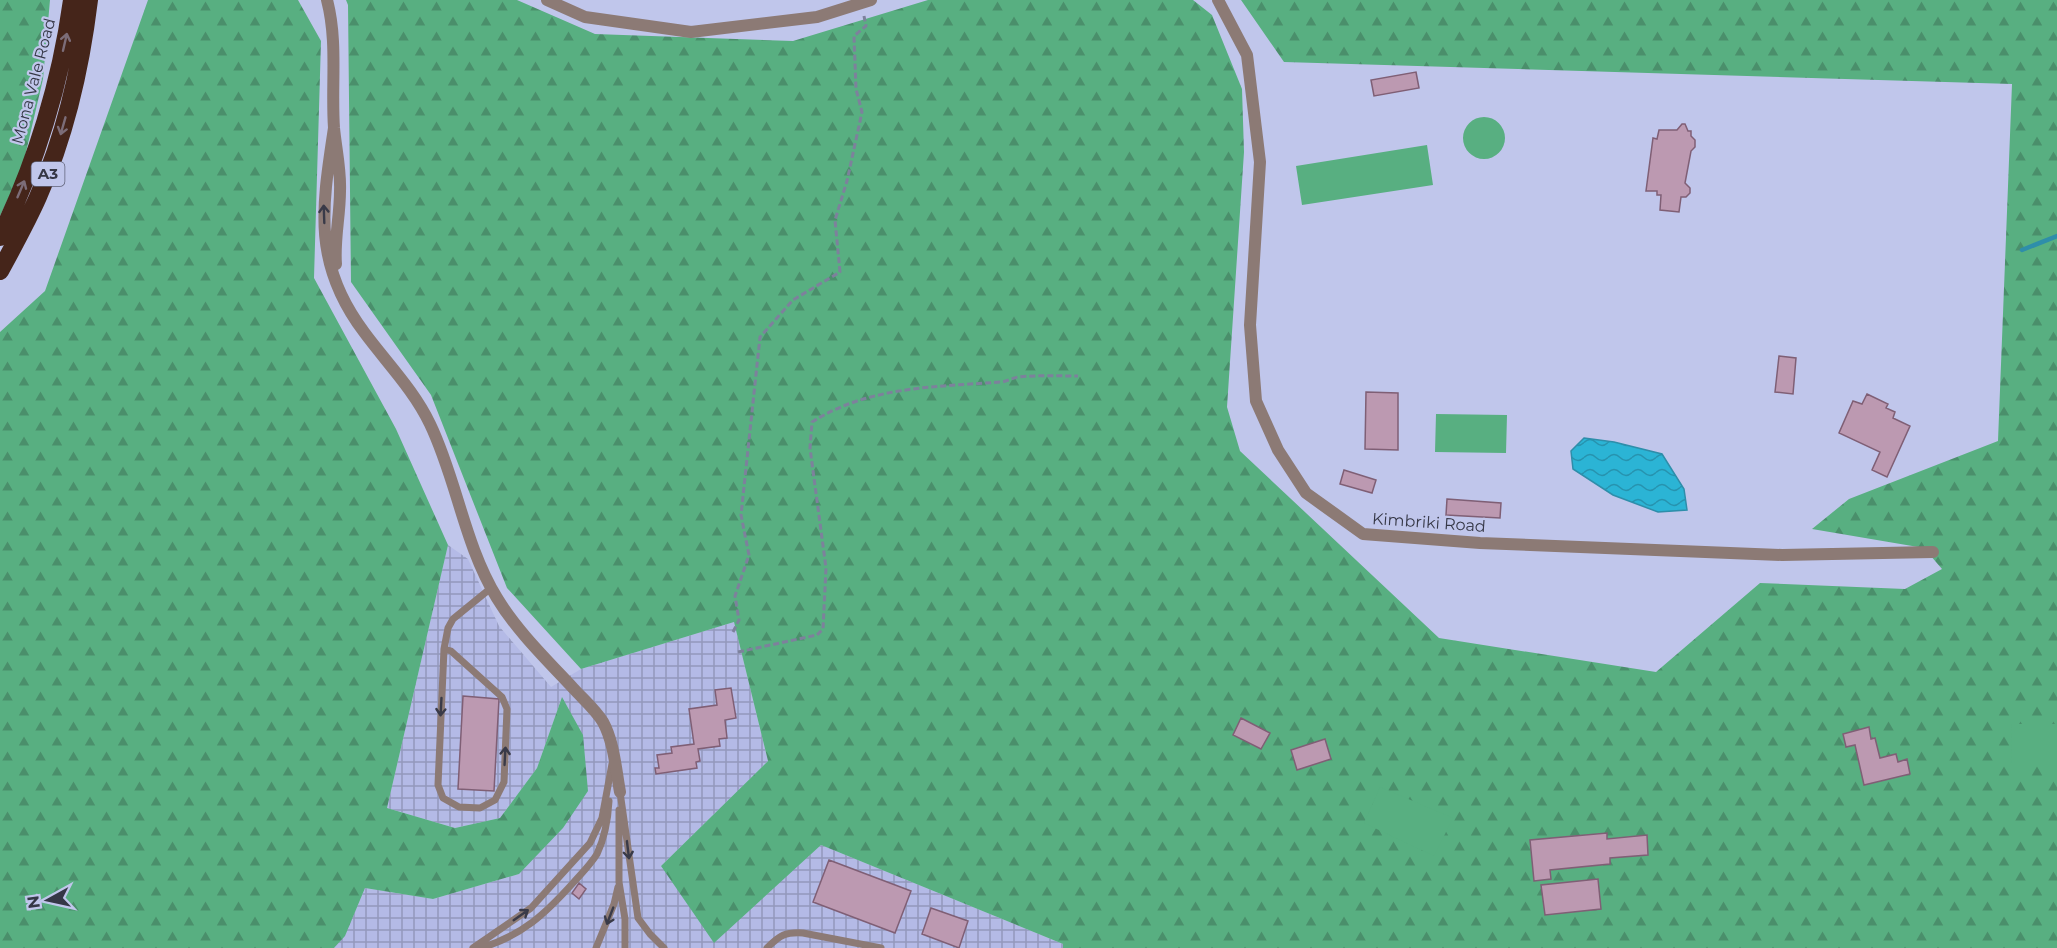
<svg xmlns="http://www.w3.org/2000/svg" width="2057" height="948" viewBox="0 0 2057 948" font-family="Montserrat,sans-serif">
<style>
.industrial{fill:url(#industrial-grid)}
.forest{fill:url(#forest-firs)}
.park{fill:#58af81}
.water{fill:url(#water-waves);stroke:#2e8eaa;stroke-width:1.5}
.lines{fill:none;stroke-linecap:round;stroke-linejoin:round}
.stream{stroke:#2e8eaa;stroke-width:4.5}
.building{fill:#bc99b1;stroke:#7f5f75;stroke-width:1.5}
.path{stroke:#7d819c;stroke-width:3;stroke-dasharray:6 3;stroke-linecap:butt}
.lane{stroke:#8c7a75;stroke-width:7}
.street{stroke:#8c7a75;stroke-width:12}
.highway{stroke:#45251a;stroke-width:18}
.oneway{stroke:#7c6d78}
.oneway2{stroke:#393a48}
.labels{text-anchor:middle;stroke-width:4.5;stroke-linejoin:round;paint-order:stroke}
.shield{fill:#c0c6eb;stroke:#5f6278;stroke-width:1.5}
.shield-label{font-size:15px;font-weight:bold;fill:#353746}
.street-label{font-size:16px;fill:#353746;stroke:#c0c6eb}
</style>
<defs>
<pattern id="industrial-grid" width="8" height="8" patternUnits="userSpaceOnUse" patternTransform="scale(1.5)"><rect width="8" height="8" fill="#b4bae6"/><path d="M0 4h8M4 0v8" fill="none" stroke="#9398bc"/></pattern>
<pattern id="forest-firs" width="22" height="20" patternUnits="userSpaceOnUse" patternTransform="scale(1.5)"><rect width="22" height="20" fill="#58af81"/><path d="M5 1l3.5 6h-7zM16 11l3.5 6h-7z" fill="#4a8f6b"/></pattern>
<pattern id="water-waves" width="16" height="10" patternUnits="userSpaceOnUse" patternTransform="scale(1.5)"><rect width="16" height="10" fill="#2bb4d5"/><path d="M0 5q4-4 8 0t8 0" fill="none" stroke="#2693af"/></pattern>
</defs>
<rect width="100%" height="100%" fill="#c0c6eb"/>
<!-- industrial -->
<path class="industrial" d="M448,545L468,559L499,626L551,687L581,669L734,622L768,761L661,866L753,906L821,845L1063,944V948H334L345,935L365,888L433,899L519,874L562,697L537,768L500,818L455,828L387,808Z"/>
<!-- forest -->
<path class="forest" d="M0,0H50L43,79L22,169L0,216Z
M148,0H298L321,41L314,278L396,429L448,545L387,808L455,828L500,818L537,768L562,697L583,735L588,791L563,828L519,874L433,899L365,888L345,936L334,948H0V332L45,291Z
M346,0H517L595,34L793,41L928,0H1193L1212,15L1242,89L1244,152L1227,407L1240,451L1439,638L1656,672L1760,583L1905,589L1942,569L1924,548L1812,529L1849,499L1998,441L2012,84L1284,62L1241,0H2057V948H1063V944L821,845L714,943L661,866L768,761L734,622L581,669L507,588L431,395L351,282L348,5Z"/>
<!-- park -->
<path class="park" d="M1463 138a21 21 0 1 1 42 0a21 21 0 1 1-42 0Z
M1427,145L1433,185L1302,205L1296,166Z
M1436,414L1507,415L1506,453L1435,452Z
M2012,724H2057V763H2011Z
M1380,787L1453,818L1434,856L1364,823Z"/>
<!-- water -->
<path class="water" d="M1584,438L1614,442L1662,454L1684,489L1687,510L1658,512L1613,495L1573,469L1571,451Z"/>
<g class="lines">
<!-- stream -->
<path class="stream" d="M2022,250L2057,236"/>
</g>
<!-- building -->
<path class="building" d="M1416,72L1419,88L1374,96L1371,80Z
M1682,124H1685L1688,131H1691V136L1695,140V147L1691,151L1685,183L1690,188V193L1686,197H1681L1679,212L1660,210L1661,195H1657V191H1646L1653,138L1657,139L1659,130H1677Z
M1779,356L1796,358L1793,394L1775,392Z
M1366,392L1398,393V450L1365,449Z
M1867,394L1888,404L1886,408L1895,412L1893,418L1910,426L1887,477L1872,470L1880,452L1839,433L1853,401L1862,404Z
M1344,470L1376,480L1372,493L1340,484Z
M1447,499L1501,503L1500,518L1446,515Z
M731,688L736,718L725,720L727,738L719,739L720,746L698,749L700,761L696,762L697,768L656,774L655,768H659L657,755L672,753L671,747L694,744L689,709L717,705L715,690Z
M463,696L499,699L494,791L458,789Z
M1241,718L1270,733L1261,749L1233,735Z
M1869,727L1871,739L1875,738L1880,758L1896,754L1898,762L1907,759L1910,774L1864,785L1855,745L1846,747L1843,734Z
M1325,739L1331,759L1297,770L1291,750Z
M1607,833V839L1647,835L1648,855L1610,858V864L1550,870L1551,879L1534,881L1530,840Z
M829,860L911,891L895,933L813,902Z
M1598,879L1601,909L1545,915L1541,885Z
M579,883L586,889L579,899L572,893Z
M931,908L968,921L959,948L922,934Z"/>
<g class="lines">
<!-- path -->
<path class="path" d="M733,632L739,620L735,596L749,555L741,515L760,337L793,300L840,272L835,220L847,181L862,112L856,89L854,36L866,26L864,16
M738,652L817,635L823,629L826,568L810,448L812,422C869,386 935,387 1000,382C1006,382 1012,378 1018,377C1038,375 1058,376 1078,376"/>
<!-- lane -->
<path class="lane" d="M444,649L451,651L502,697L507,709L504,782L495,800L480,808L459,807L443,798L438,785L444,649L448,628L453,619L491,588
M620,792L638,918L650,934L664,948
M619,810V882L625,919V948
M473,948L531,908L590,843L602,818L612,764
M481,948C523,935 545,914 573,883C581,874 591,864 597,854C605,837 608,819 609,801
M596,948L614,904L618,887
M767,948C780,935 785,932 803,933L881,948"/>
<!-- street -->
<path class="street" d="M327,0C338,42 331,85 334,128C336,149 341,170 340,191C340,216 334,240 336,264
M547,0L585,17L691,32L817,17L871,0
M1218,0L1247,55L1260,162L1250,325L1256,401L1278,450L1306,493L1363,534L1480,543L1782,555L1933,552
M334,128C322,207 312,263 364,332C386,362 414,390 430,424C457,480 464,544 497,598C517,631 546,659 573,688C583,699 595,709 603,722C614,742 616,770 620,792"/>
<!-- highway -->
<path class="highway" d="M0,237C36,164 61,81 72,0
M0,271C13,247 27,222 38,197C65,136 81,66 89,0"/>
</g>
<!-- one-way arrows -->
<defs><path id="oneway-shaft" d="M-6 0H5M1.5-3L5.5 0L1.5 3" fill="none" stroke-width="1.6" stroke-linecap="round" stroke-linejoin="round" transform="scale(1.5)"/></defs>
<g class="oneway">
<use href="#oneway-shaft" transform="translate(65 42) rotate(-77)"/>
<use href="#oneway-shaft" transform="translate(63 126) rotate(106)"/>
<use href="#oneway-shaft" transform="translate(21 189) rotate(-67)"/>
</g>
<g class="oneway2">
<use href="#oneway-shaft" transform="translate(324 214) rotate(-92)"/>
<use href="#oneway-shaft" transform="translate(441 707) rotate(93)"/>
<use href="#oneway-shaft" transform="translate(505 756) rotate(-87)"/>
<use href="#oneway-shaft" transform="translate(628 850) rotate(83)"/>
<use href="#oneway-shaft" transform="translate(521 915) rotate(-35)"/>
<use href="#oneway-shaft" transform="translate(610 916) rotate(111)"/>
</g>
<g class="labels">
<!-- shield labels -->
<rect class="shield" x="31.5" y="162" width="33" height="24" rx="4.5"/>
<g class="shield-label">
<text x="48" y="179">A3</text>
</g>
<!-- street labels -->
<g class="street-label">
<text transform="translate(33 81) rotate(-75)" y="6">Mona Vale Road</text>
<text transform="translate(1429 522) rotate(4)" y="6">Kimbriki Road</text>
</g>
</g>
<!-- north arrow -->
<g transform="translate(48 900) rotate(262)" stroke="#c0c6eb" stroke-width="4.5" paint-order="stroke">
<path d="M0-4.5L10 22L0 15L-10 22Z" fill="#353746"/>
<text y="-9" font-size="16" font-weight="bold" text-anchor="middle" fill="#353746">N</text>
</g>
</svg>
